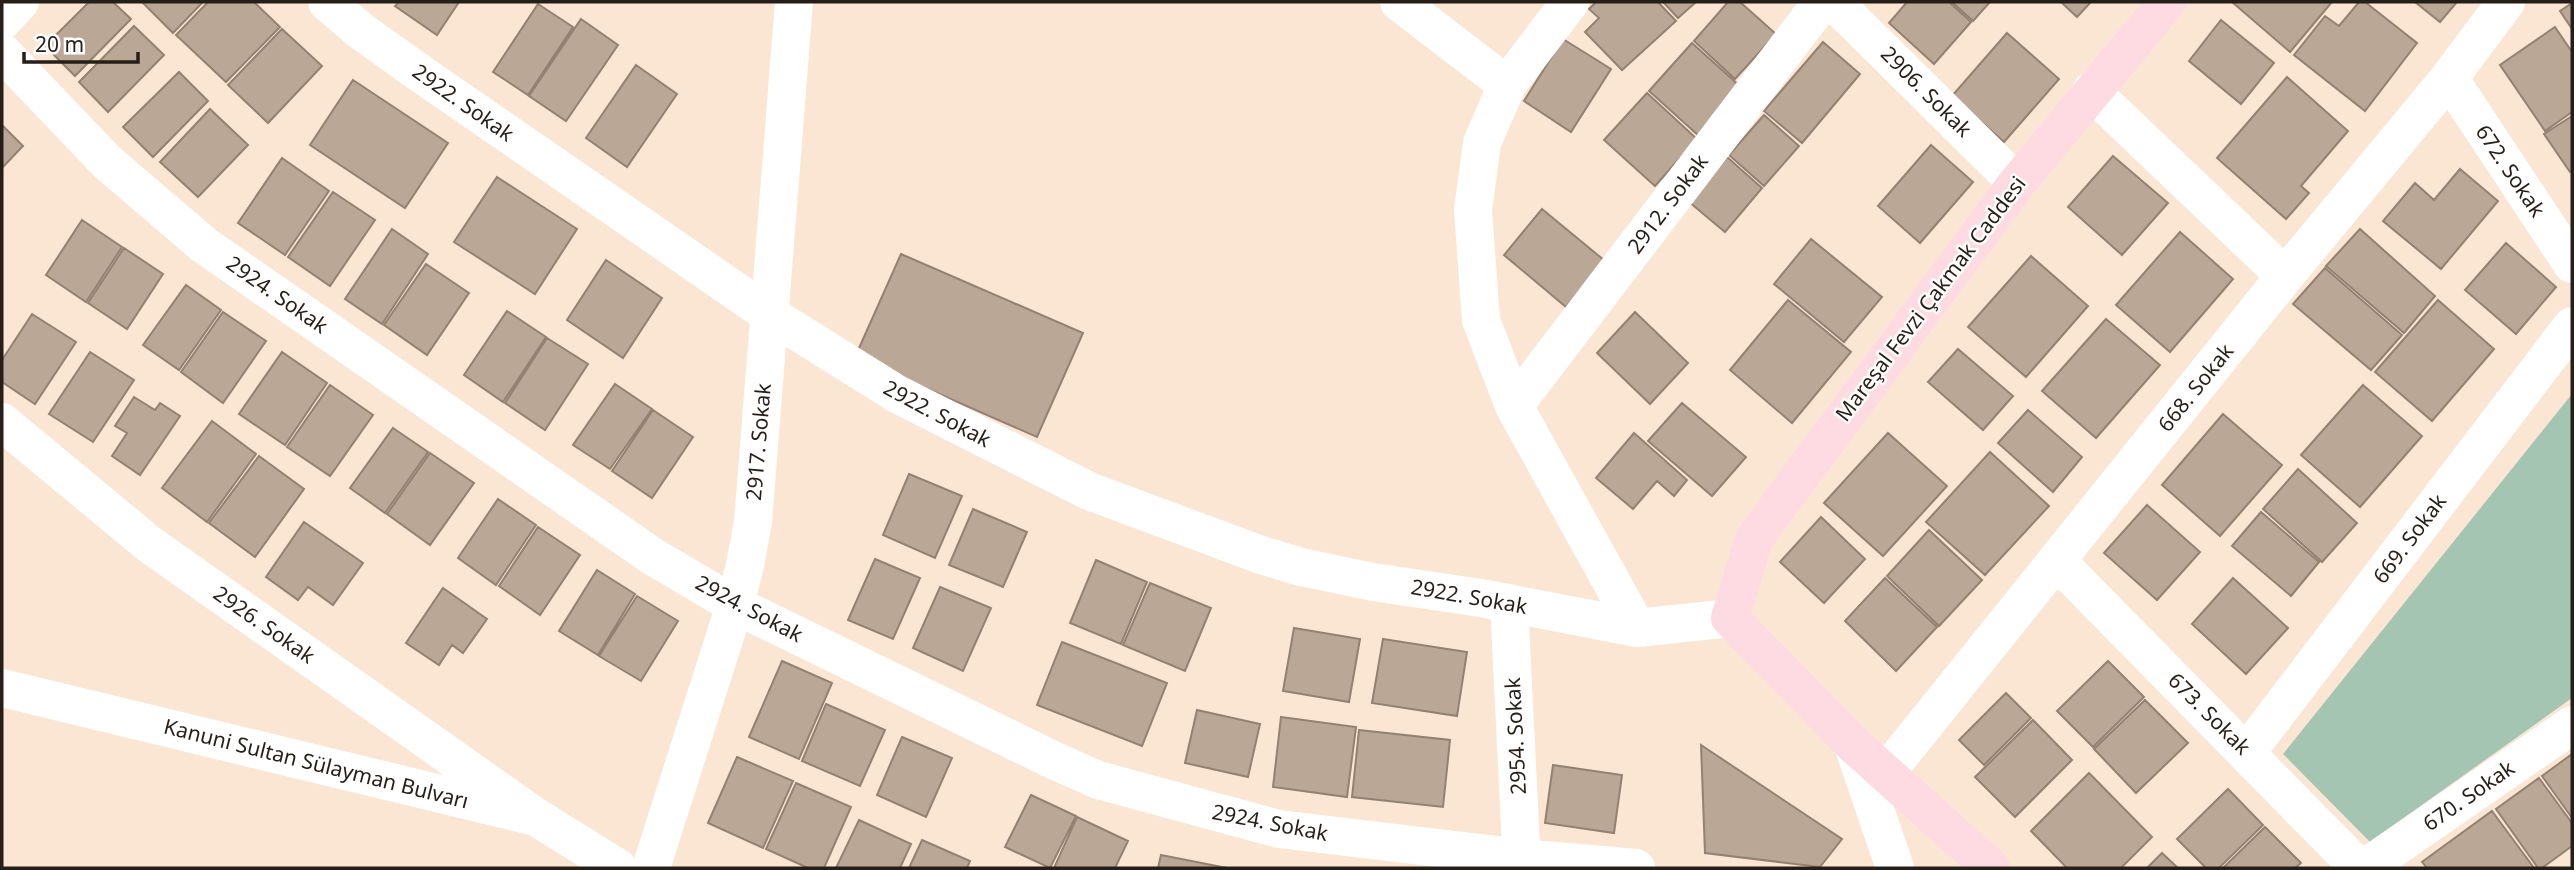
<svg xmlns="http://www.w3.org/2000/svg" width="2574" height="870" viewBox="0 0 2574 870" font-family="'Noto Sans',sans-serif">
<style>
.green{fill:#a5c5b3}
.building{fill:#bba796;stroke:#948171;stroke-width:2}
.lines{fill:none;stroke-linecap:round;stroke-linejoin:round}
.minor{stroke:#fff;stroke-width:38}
.major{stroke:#fedae3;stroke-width:38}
.labels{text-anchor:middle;stroke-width:5;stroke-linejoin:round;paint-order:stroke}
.street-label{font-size:21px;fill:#261e18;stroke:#fff}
</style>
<rect width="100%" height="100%" fill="#fbe6d4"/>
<!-- green -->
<path class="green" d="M2572,394V698L2370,842L2283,754Z"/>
<!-- building -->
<path class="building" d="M89,2H113L131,19L75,76L45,46Z
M142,2H203L173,33Z
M208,2H254L280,27L226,82L176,35Z
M399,2H459L437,35L395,6Z
M1596,2H1658L1676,21L1622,70L1585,32L1599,18L1589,9Z
M1663,2H1696L1678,18Z
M1728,2H1740L1776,34L1735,79L1694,41Z
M1907,2H1949L1971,22L1934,64L1889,23Z
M1952,2H1990L1973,21Z
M2061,2H2091L2077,17Z
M2232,2H2332L2290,52Z
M2359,2H2365L2417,43L2365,111L2294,55L2325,16L2339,26Z
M2415,2H2457L2440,22Z
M2572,3V29L2560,11Z
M538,4L573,27L528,95L493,72Z
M581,19L618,45L566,121L529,96Z
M2221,20L2274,63L2241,104L2189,61Z
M134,26L164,55L108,112L79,82Z
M2555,27L2572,52V112L2545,131L2500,65Z
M282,29L322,66L268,123L228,85Z
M2007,33L2059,79L2004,142L1952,96Z
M1563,39L1611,69L1571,132L1524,101Z
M1823,42L1860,74L1802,143L1764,111Z
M1692,43L1742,88L1699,136L1649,91Z
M636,65L677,94L627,167L586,138Z
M179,72L208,101L153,157L123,127Z
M2287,77L2348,131L2301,186L2309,193L2286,219L2217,158Z
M353,80L448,143L405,208L310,145Z
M1647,93L1697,139L1655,186L1604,140Z
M210,109L248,145L198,197L160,162Z
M1764,115L1799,146L1764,186L1729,155Z
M2572,116V171L2570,172L2544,134Z
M2,125L23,146L2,168Z
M1931,145L1973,182L1920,243L1878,206Z
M2113,156L2168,203L2122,255L2068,207Z
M1727,157L1762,188L1725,232L1689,202Z
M282,158L329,191L285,255L238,223Z
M2460,169L2498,201L2441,269L2383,221L2415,183L2434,200Z
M497,177L577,229L535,294L454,242Z
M333,192L375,220L330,286L288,257Z
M1542,209L1605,261L1566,307L1504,255Z
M82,220L122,247L86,302L46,275Z
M392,229L428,254L382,324L345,299Z
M2360,229L2435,296L2404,333L2326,266Z
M2180,232L2233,279L2170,352L2116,305Z
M1811,239L1882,297L1844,342L1774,284Z
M2506,243L2556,287L2516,334L2465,290Z
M124,248L163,274L127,329L88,303Z
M901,254L1083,333L1037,437L855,357Z
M2031,256L2088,306L2026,377L1968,327Z
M606,260L662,298L623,358L567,320Z
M426,264L469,293L427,355L384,325Z
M2325,268L2402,335L2371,370L2293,304Z
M186,285L221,310L179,370L143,345Z
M1788,300L1851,352L1792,423L1730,370Z
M2438,300L2494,349L2432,421L2375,372Z
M507,311L546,337L503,402L464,375Z
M223,312L266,341L223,403L181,372Z
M1635,312L1688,363L1650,404L1597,353Z
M32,314L76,342L35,404L2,382V360Z
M2106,319L2160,365L2096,438L2042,391Z
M547,338L588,364L545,430L505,403Z
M1958,349L2013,396L1983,430L1928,382Z
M90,352L134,380L93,442L49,414Z
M282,352L327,383L285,445L239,414Z
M615,384L652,409L610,469L573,445Z
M330,385L373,415L330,476L287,447Z
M2363,385L2422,436L2360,507L2301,455Z
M134,397L155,410L160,403L180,416L140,475L112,456L127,433L115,426Z
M1682,403L1746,457L1712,496L1648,441Z
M653,410L693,437L652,498L612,471Z
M2028,410L2082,457L2053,492L1998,443Z
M2223,414L2282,465L2220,536L2162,485Z
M212,421L256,454L207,522L162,488Z
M393,428L428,452L385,513L350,488Z
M1634,433L1687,480L1674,496L1657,481L1633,509L1596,478Z
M1888,433L1947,486L1883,556L1824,503Z
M1990,452L2049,506L1985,575L1926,522Z
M430,453L474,483L430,545L387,514Z
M259,456L304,489L255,557L209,523Z
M2298,469L2357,523L2322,562L2263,509Z
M909,474L962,496L935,558L883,535Z
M498,499L536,525L496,585L458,558Z
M2147,505L2200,552L2157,600L2104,553Z
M973,509L1027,532L1003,587L949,565Z
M2261,512L2319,562L2291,596L2232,546Z
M1821,517L1865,559L1824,603L1780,562Z
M304,522L363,563L333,605L308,587L298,600L266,577Z
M538,527L580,555L540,615L499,586Z
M1929,530L1982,580L1939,626L1887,576Z
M875,559L920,578L893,639L848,620Z
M1096,560L1147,582L1121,644L1070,623Z
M597,570L635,594L598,655L559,631Z
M1885,578L1937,627L1896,671L1845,621Z
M2233,578L2288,628L2246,674L2192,624Z
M1150,583L1211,608L1185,671L1123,645Z
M940,587L991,608L963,671L913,648Z
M443,588L487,619L463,653L452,645L439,665L406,643Z
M637,596L678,621L641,681L599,656Z
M1294,628L1360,639L1349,702L1283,691Z
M1383,639L1467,652L1457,716L1372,703Z
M1062,642L1167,683L1142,746L1037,705Z
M782,661L832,683L799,759L749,737Z
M2108,661L2144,697L2093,747L2057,711Z
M2006,693L2031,718L1984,765L1959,740Z
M2145,700L2188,743L2136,793L2094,749Z
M826,704L885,730L860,786L802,761Z
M1197,710L1260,724L1248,777L1185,763Z
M1281,717L1356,727L1347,797L1273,787Z
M2033,720L2072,760L2015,817L1975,777Z
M1359,730L1450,740L1443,807L1352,797Z
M902,737L952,758L926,817L877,795Z
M1701,745L1842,839L1820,867L1705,853Z
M2572,754V818L2542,776Z
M737,757L793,781L763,848L708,823Z
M1553,765L1622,775L1614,833L1545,823Z
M2089,773L2152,837L2121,868H2067L2031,831Z
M2539,778L2572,823V846L2542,868H2538L2496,809Z
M796,783L851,807L824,868H808L766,849Z
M2228,789L2263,825L2219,868H2206L2177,839Z
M1031,795L1076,816L1050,868L1005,847Z
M2492,811L2534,868H2427L2422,862Z
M1077,817L1128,841L1115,868H1054Z
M859,820L911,844L900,868H836Z
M2265,827L2301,863L2295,868H2223Z
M922,840L970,861L967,868H909Z
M2162,853L2178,868H2147Z
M1161,855L1227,868H1158Z"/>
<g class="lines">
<!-- minor -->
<path class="minor" d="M327,2L361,31L414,69L769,314L897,394L1089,491L1261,555L1301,567L1373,582L1481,598L1637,628L1730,618
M1399,2L1507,85
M1570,2L1507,85L1482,143L1473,210L1481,320L1514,406L1637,628
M1834,2L2017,183
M2,21L20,2
M2,52L107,162L204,245L652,556L735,605L1051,759L1098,780L1279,829L1522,858L1636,868
M2449,78L2572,264
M2091,91L2285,276
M1514,406L1822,2
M2,422L149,544L536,817
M2057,561L2359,868
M1509,603L1522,868
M2,688L536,817L618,868
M1854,748L1895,868
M2247,752L2572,326
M1885,774L2285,276L2449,78L2506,2
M651,868L735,605L745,565L753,522L794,2
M2365,868L2572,725"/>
<!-- major -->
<path class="major" d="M1991,868L1853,744L1730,618L1754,539L2017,183L2167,2"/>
</g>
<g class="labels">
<!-- street labels -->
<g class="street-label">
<text transform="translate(1926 92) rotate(45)" y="7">2906. Sokak</text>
<text transform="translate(463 103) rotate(35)" y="7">2922. Sokak</text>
<text transform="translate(2510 171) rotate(56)" y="7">672. Sokak</text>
<text transform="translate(1668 204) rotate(-53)" y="7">2912. Sokak</text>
<text transform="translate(277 295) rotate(35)" y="7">2924. Sokak</text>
<text transform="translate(1931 299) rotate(-53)" y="7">Mareşal Fevzi Çakmak Caddesi</text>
<text transform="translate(2196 388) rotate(-51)" y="7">668. Sokak</text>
<text transform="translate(937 414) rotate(28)" y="7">2922. Sokak</text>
<text transform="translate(759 442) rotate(-85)" y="7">2917. Sokak</text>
<text transform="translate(2410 539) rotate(-53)" y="7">669. Sokak</text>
<text transform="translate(1469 597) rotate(10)" y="7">2922. Sokak</text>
<text transform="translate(749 609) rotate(28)" y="7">2924. Sokak</text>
<text transform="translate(264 625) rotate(35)" y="7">2926. Sokak</text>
<text transform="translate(2209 714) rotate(45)" y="7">673. Sokak</text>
<text transform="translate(1516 736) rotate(-93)" y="7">2954. Sokak</text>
<text transform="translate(316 764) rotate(14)" y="7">Kanuni Sultan Sülayman Bulvarı</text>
<text transform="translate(2469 796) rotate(-35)" y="7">670. Sokak</text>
<text transform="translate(1270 823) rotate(11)" y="7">2924. Sokak</text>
</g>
</g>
<!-- border -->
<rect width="2574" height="870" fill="none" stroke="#261e18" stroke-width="7"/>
<!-- scale -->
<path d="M24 52v10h114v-10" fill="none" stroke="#261e18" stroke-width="3.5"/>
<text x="35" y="52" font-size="21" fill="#261e18" stroke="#ffffff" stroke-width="5" paint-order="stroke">20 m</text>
</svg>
